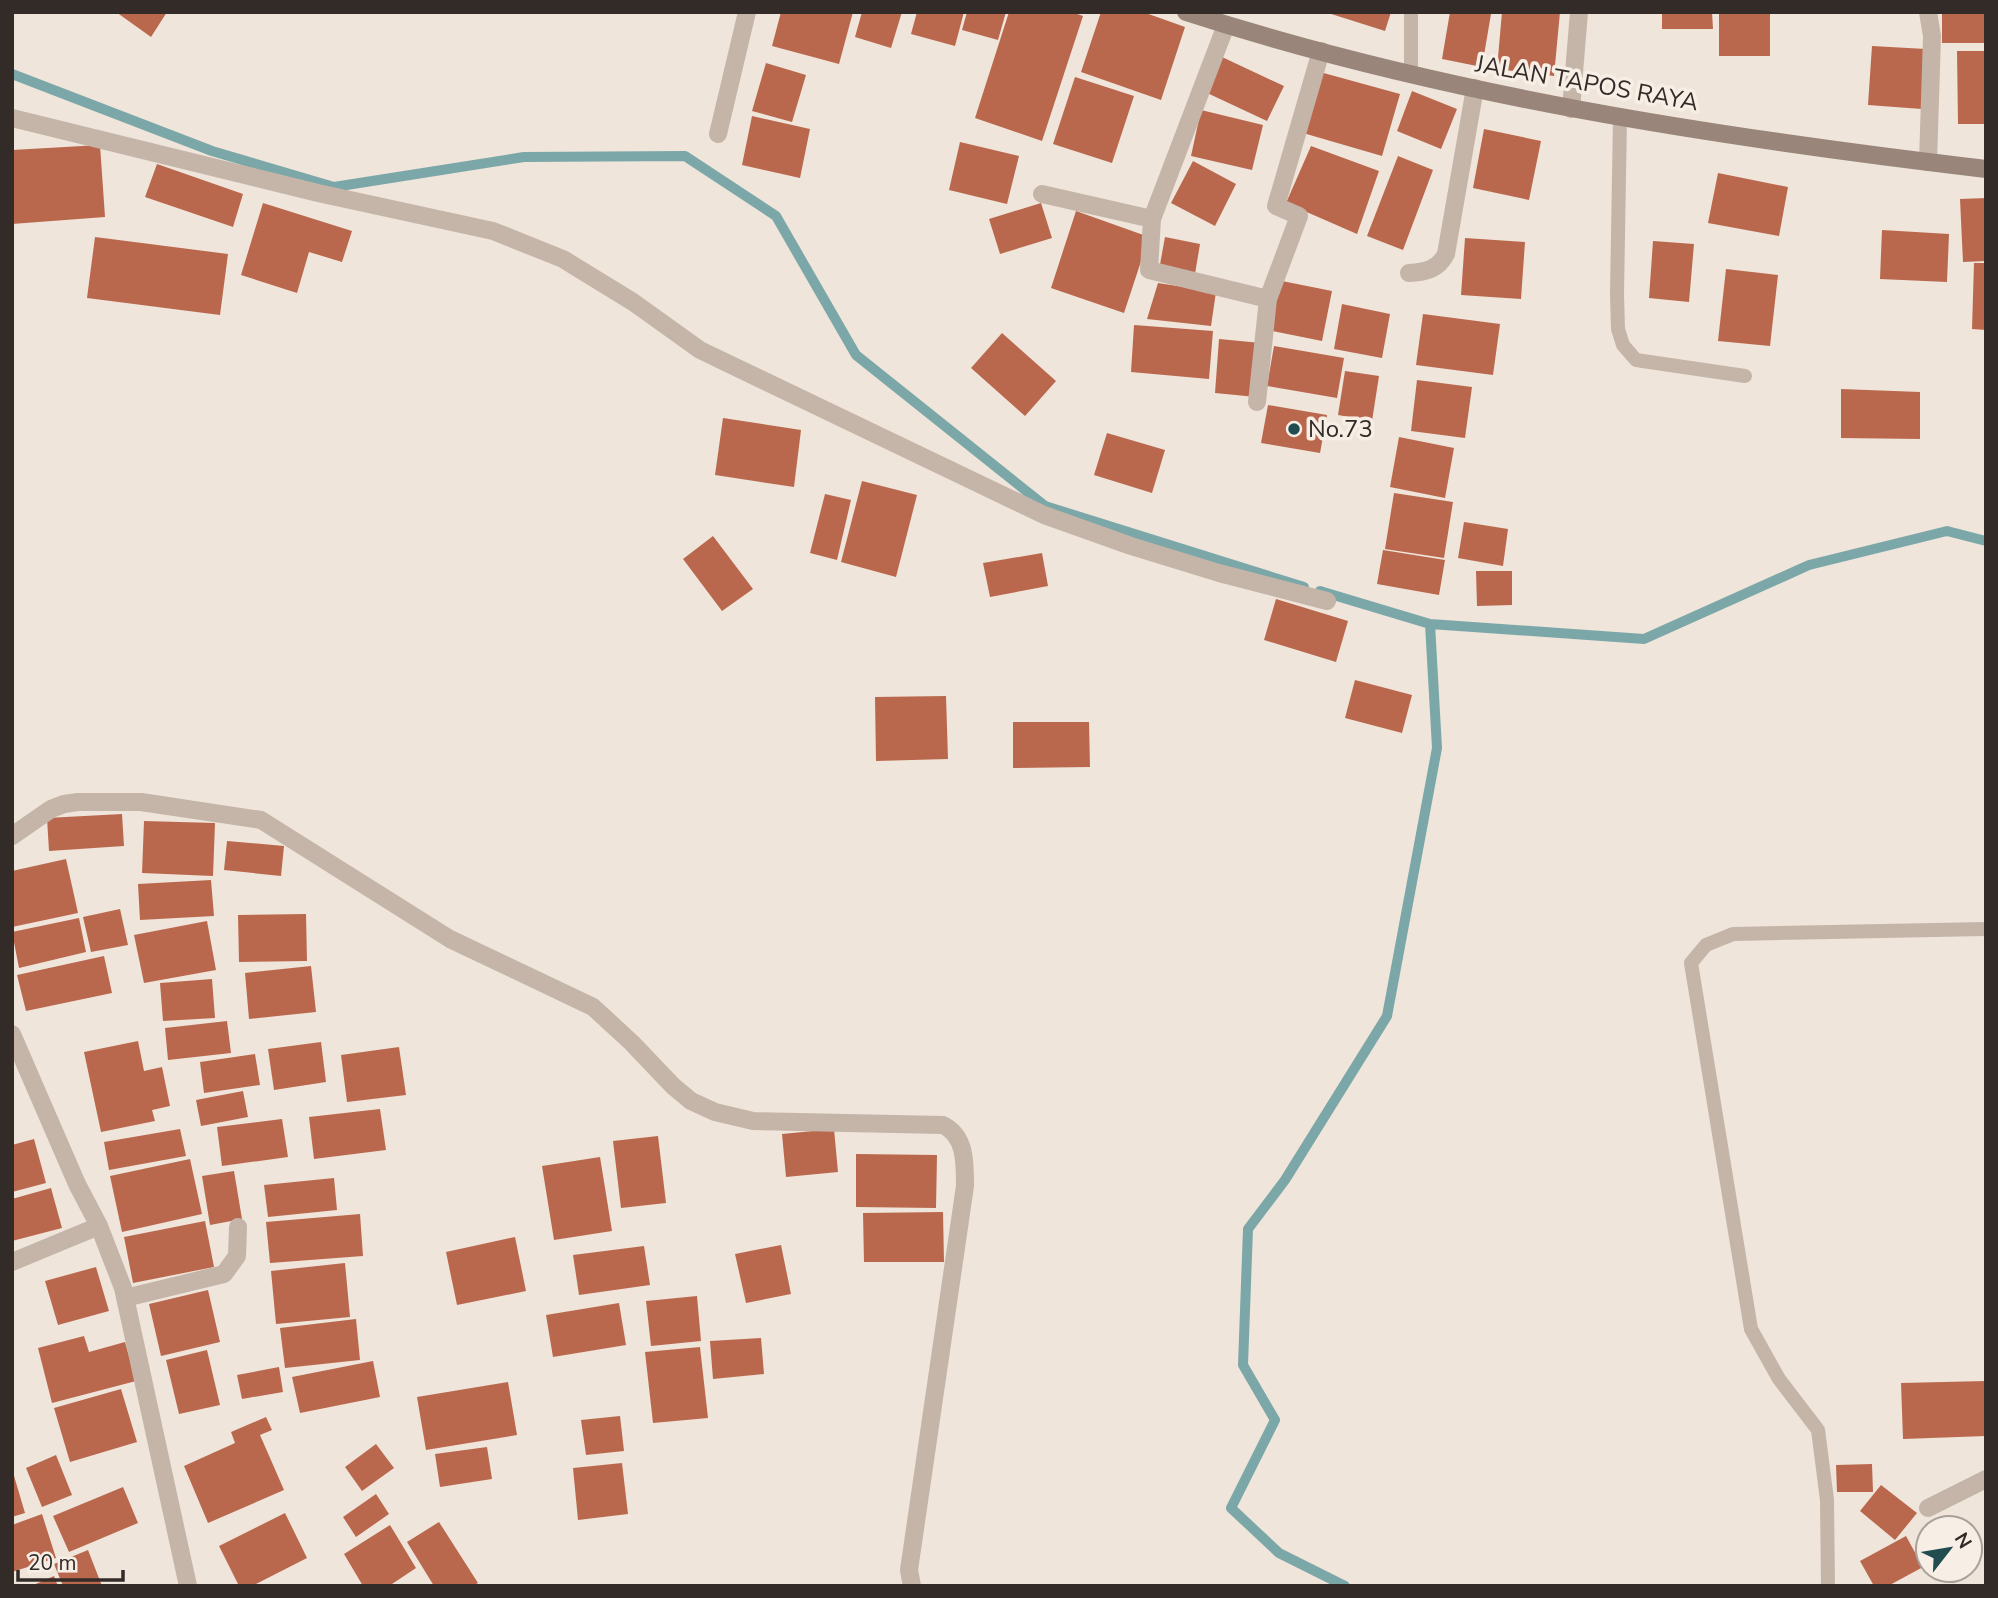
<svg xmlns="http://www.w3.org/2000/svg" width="1998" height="1598" viewBox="0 0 1998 1598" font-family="'Nunito Sans',sans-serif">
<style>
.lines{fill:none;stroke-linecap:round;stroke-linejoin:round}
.stream{stroke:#7ca7a9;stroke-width:10}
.building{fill:#ba684d}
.lane{stroke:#c5b5a8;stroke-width:14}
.street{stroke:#c5b5a8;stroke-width:18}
.secondary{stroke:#998579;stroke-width:18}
.poi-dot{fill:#214d50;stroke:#f7efe6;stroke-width:2.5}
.labels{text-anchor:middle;stroke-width:7;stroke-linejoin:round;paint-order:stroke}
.street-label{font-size:24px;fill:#332b27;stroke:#f7efe6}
.poi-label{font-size:24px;fill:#332b27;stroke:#f7efe6;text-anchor:start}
</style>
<rect width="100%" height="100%" fill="#efe5da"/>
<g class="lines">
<!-- stream -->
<path class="stream" d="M12,74L212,151L334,187L524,157L685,156L776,216L856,355L1045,506L1304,587
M1320,591L1430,624L1644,639L1809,565L1947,531L1986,541
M1345,1586L1279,1553L1231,1508L1275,1420L1243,1365L1248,1229L1285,1180L1387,1016L1437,748L1430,624"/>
</g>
<!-- building -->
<path class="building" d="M116,12H167L151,37Z
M781,12H853L839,64L772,46Z
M862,12H902L891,48L855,37Z
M917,12H964L955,46L911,34Z
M967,12H1006L998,40L962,30Z
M1009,12H1072L1083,16L1042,141L975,118Z
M1101,12H1143L1185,27L1161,100L1081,72Z
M1325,12H1391L1385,31Z
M1450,12L1491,14L1482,67L1442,59Z
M1502,12H1560L1554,76L1497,69Z
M1662,12H1712L1713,29H1662Z
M1719,12H1770V56H1719Z
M1942,12H1986V43H1942Z
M1872,46L1926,49L1922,109L1868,105Z
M1957,51H1986V124H1958Z
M1222,57L1284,86L1267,121L1205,92Z
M766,63L806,75L792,122L752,111Z
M1320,72L1400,94L1382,156L1303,133Z
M1075,77L1134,96L1112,163L1053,144Z
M1412,91L1457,109L1441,149L1397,131Z
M1201,110L1263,125L1252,170L1191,156Z
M752,116L810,129L800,178L742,165Z
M1484,129L1541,141L1529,200L1473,188Z
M960,142L1019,156L1007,204L949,190Z
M100,145L105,217L12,224V150Z
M1311,146L1379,171L1357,234L1286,203Z
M1398,156L1433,170L1403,250L1367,236Z
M1193,161L1236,184L1215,226L1171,203Z
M157,164L243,194L233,227L145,197Z
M1718,173L1788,187L1779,236L1708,223Z
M1986,198V261L1963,262L1960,199Z
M263,203L352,231L342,262L309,252L297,293L241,275Z
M1041,203L1052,238L1000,254L989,219Z
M1076,211L1149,237L1124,313L1051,288Z
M1882,230L1949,234L1947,282L1880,279Z
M95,237L228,254L220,315L87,298Z
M1165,237L1200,244L1195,274L1159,270Z
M1465,238L1525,242L1521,299L1461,295Z
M1653,241L1694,244L1689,302L1649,298Z
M1974,263H1986V330L1972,329Z
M1726,269L1778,275L1770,346L1718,341Z
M1277,280L1332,291L1322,341L1268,330Z
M1158,283L1216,292L1211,326L1147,319Z
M1342,304L1390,314L1382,358L1334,349Z
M1423,314L1500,324L1493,375L1416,365Z
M1134,325L1213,331L1209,379L1131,372Z
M1002,333L1056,381L1025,416L971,368Z
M1219,339L1261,343L1256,397L1215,393Z
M1274,346L1344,358L1337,398L1267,386Z
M1345,371L1379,376L1372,421L1338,415Z
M1417,380L1472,387L1465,438L1411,431Z
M1841,389L1920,392V439L1841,438Z
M1268,405L1327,415L1320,453L1261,443Z
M723,418L801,430L794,487L715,475Z
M1107,433L1165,450L1152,493L1094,475Z
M1399,437L1454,448L1445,498L1390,487Z
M862,481L917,495L896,577L841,562Z
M1394,493L1453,502L1444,558L1385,549Z
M825,494L851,500L837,560L810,553Z
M1464,522L1508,529L1503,566L1458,558Z
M713,536L753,589L722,611L683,559Z
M1383,550L1445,560L1439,595L1377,584Z
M1042,553L1048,586L990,597L983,563Z
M1476,571H1512V605L1477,606Z
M1276,599L1348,621L1336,662L1264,640Z
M1355,680L1412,695L1402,733L1345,718Z
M946,696L948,759L876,761L875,697Z
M1013,722H1089L1090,767L1013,768Z
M122,814L124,846L49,851L47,818Z
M144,821L215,823L213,876L142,873Z
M227,841L284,846L281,876L224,870Z
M66,859L78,913L12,927V871Z
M211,880L214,916L140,920L138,884Z
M120,909L128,945L91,952L83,917Z
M306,914L307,961L239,962L238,915Z
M79,918L86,952L19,968L12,932Z
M207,921L216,970L144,983L134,935Z
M104,956L112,993L26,1011L17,975Z
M311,966L316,1012L249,1019L245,973Z
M212,979L215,1018L163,1021L160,983Z
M227,1021L231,1053L168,1060L165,1028Z
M138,1041L144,1071L162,1067L170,1106L152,1110L155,1121L101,1132L84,1052Z
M321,1042L326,1082L274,1090L268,1049Z
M399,1047L406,1095L347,1102L341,1055Z
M255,1054L260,1085L204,1093L200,1062Z
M243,1091L248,1117L201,1126L196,1100Z
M380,1109L386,1150L314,1159L309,1117Z
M282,1119L288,1157L222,1166L217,1127Z
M180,1129L186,1156L109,1170L104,1142Z
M834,1129L838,1172L786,1177L782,1134Z
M658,1136L666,1203L621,1208L613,1141Z
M34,1139L46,1183L12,1192V1145Z
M856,1154L937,1155L936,1208L856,1207Z
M600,1157L612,1231L554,1240L542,1166Z
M190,1159L202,1214L122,1232L110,1176Z
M234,1171L242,1219L210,1225L202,1176Z
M334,1178L337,1210L268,1217L264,1185Z
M51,1188L62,1228L12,1241V1199Z
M943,1212L944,1262H864L863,1213Z
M360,1214L363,1256L270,1263L266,1222Z
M205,1221L214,1267L133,1283L124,1237Z
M515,1237L526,1291L457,1305L446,1252Z
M781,1245L791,1294L746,1303L735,1254Z
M644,1246L650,1285L579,1295L573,1255Z
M345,1263L350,1317L276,1324L271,1271Z
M96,1267L109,1311L58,1325L45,1281Z
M208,1290L220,1342L161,1356L149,1304Z
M697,1296L701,1341L651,1346L646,1301Z
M619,1303L626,1345L553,1357L546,1315Z
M356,1319L360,1360L285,1368L280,1328Z
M84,1336L89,1352L125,1342L136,1381L52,1403L38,1348Z
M761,1338L764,1374L713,1379L710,1341Z
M700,1347L708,1418L653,1423L645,1352Z
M207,1350L220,1405L179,1414L166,1360Z
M373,1361L380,1397L300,1413L292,1377Z
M279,1367L283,1392L242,1399L237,1375Z
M1986,1381V1436L1903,1439L1901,1383Z
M508,1382L517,1435L426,1450L417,1397Z
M121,1389L137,1442L70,1462L54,1408Z
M620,1416L624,1451L586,1455L581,1420Z
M266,1417L272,1430L260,1435L284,1490L208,1523L184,1466L235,1443L231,1432Z
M376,1444L394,1468L362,1491L345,1467Z
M487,1447L492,1479L440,1487L435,1454Z
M56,1455L72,1495L42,1507L26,1468Z
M622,1463L628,1514L578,1520L573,1468Z
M1872,1464L1873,1492H1837L1836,1465Z
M12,1469L25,1513L12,1517Z
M1881,1485L1917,1513L1895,1540L1860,1511Z
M123,1487L138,1523L69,1552L53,1516Z
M376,1494L389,1514L356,1537L343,1517Z
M285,1513L307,1558L252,1586H239L219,1546Z
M42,1514L56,1558L12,1572V1525Z
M439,1522L478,1583L473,1586H434L407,1542Z
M390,1525L416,1568L389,1586H363L344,1554Z
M1906,1536L1923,1567L1888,1586H1874L1860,1561Z
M88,1550L102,1586H63L54,1564Z
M54,1576L58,1586H31Z"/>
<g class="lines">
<!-- lane -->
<path class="lane" d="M1411,73V12
M1620,117L1617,295L1618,329L1623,345L1636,360L1745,376
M1828,1586L1827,1500L1818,1430L1779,1379L1751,1329L1691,963L1706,945L1733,934L1986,929"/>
<!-- street -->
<path class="street" d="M1571,109L1579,12
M12,118L318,193L493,231L563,259L633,302L700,350L1044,515L1131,546L1219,573L1327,601
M718,134L747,12
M1928,162L1932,36L1928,12
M1042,194L1152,219L1226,25
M1152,219L1149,270L1268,299
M1409,273C1425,272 1438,270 1446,254L1475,88
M1257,402L1268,299L1299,216L1276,206L1321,51
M12,836L51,809L64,804L78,802H141L261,820L450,939L593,1007L632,1043L673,1086L691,1101L715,1112L753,1121L943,1125C966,1136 965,1164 965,1186L909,1570L912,1586
M12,1034L77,1184L99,1226L123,1288L188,1586
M12,1262L99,1226
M125,1298L224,1274L237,1256L238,1227
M1928,1508L1986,1479"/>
<!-- secondary -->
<path class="secondary" d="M1186,12C1445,96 1716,137 1986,169"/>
</g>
<!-- markers -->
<circle class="poi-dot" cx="1294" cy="429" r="7"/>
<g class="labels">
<!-- street labels -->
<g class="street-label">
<text transform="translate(1587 83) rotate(10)" y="8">JALAN TAPOS RAYA</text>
</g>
<!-- poi labels -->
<g class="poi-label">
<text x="1308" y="437">No.73</text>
</g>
</g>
<!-- border -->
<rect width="1998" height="1598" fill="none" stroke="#332b27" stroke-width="28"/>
<!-- north arrow -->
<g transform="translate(1949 1549) rotate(59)"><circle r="33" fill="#f7efe6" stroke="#a9a19a" stroke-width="2"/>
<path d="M0-5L12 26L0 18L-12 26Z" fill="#214d50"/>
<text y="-10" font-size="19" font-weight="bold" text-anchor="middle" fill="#332b27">N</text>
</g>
<!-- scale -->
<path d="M18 1570v10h105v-10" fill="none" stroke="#332b27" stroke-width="3.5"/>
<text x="28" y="1570" font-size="21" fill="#332b27" stroke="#f7efe6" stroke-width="5" paint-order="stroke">20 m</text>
</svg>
